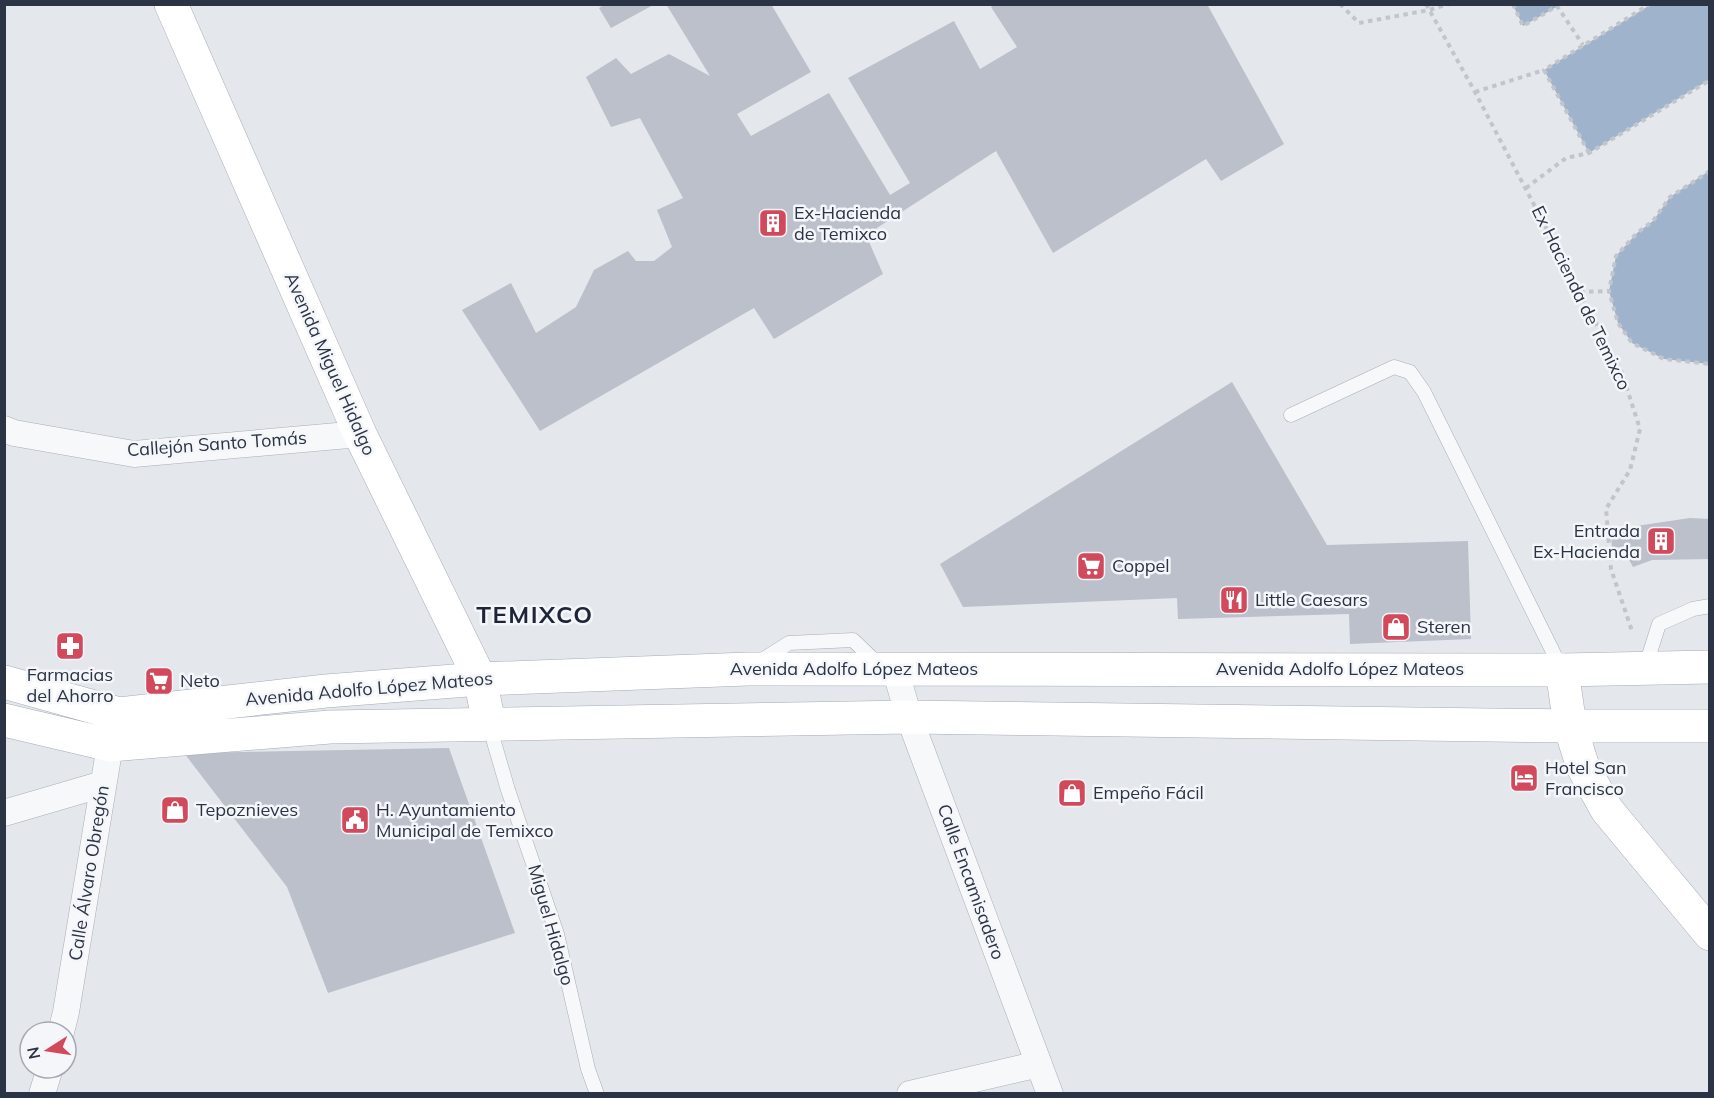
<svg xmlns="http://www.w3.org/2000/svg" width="1714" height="1098" viewBox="0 0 1714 1098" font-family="Mulish,sans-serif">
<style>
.water{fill:#9fb4cc}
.building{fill:#bbc0ca}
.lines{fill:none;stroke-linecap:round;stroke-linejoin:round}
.lane-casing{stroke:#a9aeb7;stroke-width:15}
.street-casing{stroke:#a9aeb7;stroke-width:27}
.secondary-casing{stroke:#a9aeb7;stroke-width:34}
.primary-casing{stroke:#a3abb8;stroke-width:34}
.path{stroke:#c2c5cb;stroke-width:4;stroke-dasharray:4.5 4.5;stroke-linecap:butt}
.lane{stroke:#f7f8fa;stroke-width:14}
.street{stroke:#f7f8fa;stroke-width:26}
.secondary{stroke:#fff;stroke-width:33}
.primary{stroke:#fff;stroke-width:33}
.labels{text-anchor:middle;stroke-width:5;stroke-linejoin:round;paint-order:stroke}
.poi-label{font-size:18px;fill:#2b3445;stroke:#f4f6f9;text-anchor:start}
.street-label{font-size:18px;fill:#2b3445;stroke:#f4f6f9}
.district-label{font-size:24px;font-weight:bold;letter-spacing:1.5px;fill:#1d2536;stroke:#f4f6f9}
</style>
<rect width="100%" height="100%" fill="#e4e7ec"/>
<!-- water -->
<path class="water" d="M1513,5H1560L1523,26Z
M1650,5H1709V80L1589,153L1544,70Z
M1709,171V364L1664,359L1632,343L1618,323L1609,291L1616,256L1637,233L1653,221L1670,197Z"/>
<!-- building -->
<path class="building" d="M605,4H655L611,28L599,8Z
M666,4H771L811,72L737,114L751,136L829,93L890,195L910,183L848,78L954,21L980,69L1017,47L991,7L996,4H1207L1284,144L1221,181L1206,159L1053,253L996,151L866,235L883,274L774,339L754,308L540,431L462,310L511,283L536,333L576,307L594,270L628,251L636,261H654L672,247L657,210L683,198L640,118L611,127L586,77L616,58L631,74L669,54L710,76Z
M1232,382L1327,545L1468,541L1471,639L1350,644L1349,614L1178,619L1177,598L963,607L940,564Z
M1690,518L1710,519V559L1652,560L1633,567L1622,547L1612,548L1611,535L1636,526Z
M449,748L515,933L328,993L287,887L184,753Z"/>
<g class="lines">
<!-- lane casing -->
<g class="lane-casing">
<path id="lane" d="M1291,415L1394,367L1410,372L1424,392L1561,668
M759,662L789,643L853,640L879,665
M1645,668L1659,624L1693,609L1710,606
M489,725L508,790L557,934L588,1069L597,1094"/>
</g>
<!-- street casing -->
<g class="street-casing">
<path id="street" d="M4,429L14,433L134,454L360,434
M895,669L909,717L1050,1094
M4,813L103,784
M61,1032L66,1012L110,745L115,728
M42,1094L50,1068
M910,1094L1039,1064"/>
</g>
<!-- secondary casing -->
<g class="secondary-casing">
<path id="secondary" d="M171,4L360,434L480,679L489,723
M1562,670L1570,726L1583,767L1607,810L1710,934"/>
</g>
<!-- primary casing -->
<g class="primary-casing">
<path id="primary" d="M4,682L119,714L326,691L480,679L748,669L1562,670L1710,667
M4,720L110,745L330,727L909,717L1570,726H1710"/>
</g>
<!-- path -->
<path class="path" d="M1340,4L1359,23L1429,10L1449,4
M1426,4L1475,92L1622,373L1640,429L1630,470L1606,509L1611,569L1632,631
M1513,4L1523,26L1557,6L1583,45
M1475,92L1544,70
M1589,153L1544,70L1650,4
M1710,171L1670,197L1653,221L1637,233L1616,256L1609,291L1618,323L1632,343L1664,359L1710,364
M1526,188L1566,158L1589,153L1710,80
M1580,292L1609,291"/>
<!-- lane -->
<use href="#lane" class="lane"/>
<!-- street -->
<use href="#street" class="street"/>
<!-- secondary -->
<use href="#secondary" class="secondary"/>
<!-- primary -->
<use href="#primary" class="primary"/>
</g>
<!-- icons -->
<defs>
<g id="building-square" transform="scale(1.5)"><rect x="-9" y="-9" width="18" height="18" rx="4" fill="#d1495b" stroke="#f4f6f9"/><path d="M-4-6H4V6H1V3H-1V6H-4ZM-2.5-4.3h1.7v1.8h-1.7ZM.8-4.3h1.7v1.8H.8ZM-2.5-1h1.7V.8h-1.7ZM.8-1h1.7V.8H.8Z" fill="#fff"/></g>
<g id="supermarket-square" transform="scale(1.5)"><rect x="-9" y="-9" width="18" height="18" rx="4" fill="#d1495b" stroke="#f4f6f9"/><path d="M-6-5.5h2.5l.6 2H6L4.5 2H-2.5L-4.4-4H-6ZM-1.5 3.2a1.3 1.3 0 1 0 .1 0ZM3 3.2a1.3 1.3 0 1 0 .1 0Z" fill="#fff"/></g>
<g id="restaurant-square" transform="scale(1.5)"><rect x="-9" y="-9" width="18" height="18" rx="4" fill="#d1495b" stroke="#f4f6f9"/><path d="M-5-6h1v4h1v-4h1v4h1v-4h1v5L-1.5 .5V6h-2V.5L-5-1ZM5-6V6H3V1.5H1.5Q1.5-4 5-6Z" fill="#fff"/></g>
<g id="shop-square" transform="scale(1.5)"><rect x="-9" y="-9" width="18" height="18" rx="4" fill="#d1495b" stroke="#f4f6f9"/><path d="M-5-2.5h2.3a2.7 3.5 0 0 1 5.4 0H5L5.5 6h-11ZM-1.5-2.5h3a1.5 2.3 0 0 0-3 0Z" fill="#fff"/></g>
<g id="pharmacy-square" transform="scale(1.5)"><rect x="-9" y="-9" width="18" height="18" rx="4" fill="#d1495b" stroke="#f4f6f9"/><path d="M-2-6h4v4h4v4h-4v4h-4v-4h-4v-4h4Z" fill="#fff"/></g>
<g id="hotel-square" transform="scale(1.5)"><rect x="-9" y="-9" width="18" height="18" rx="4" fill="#d1495b" stroke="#f4f6f9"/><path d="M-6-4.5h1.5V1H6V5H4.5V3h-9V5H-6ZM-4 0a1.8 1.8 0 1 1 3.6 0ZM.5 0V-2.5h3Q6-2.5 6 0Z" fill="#fff"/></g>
<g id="civic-square" transform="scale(1.5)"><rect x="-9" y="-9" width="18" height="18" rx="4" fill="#d1495b" stroke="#f4f6f9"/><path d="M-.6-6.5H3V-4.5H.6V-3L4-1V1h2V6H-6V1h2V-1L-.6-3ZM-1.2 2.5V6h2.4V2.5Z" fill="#fff"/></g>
</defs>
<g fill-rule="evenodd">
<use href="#building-square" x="773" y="223"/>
<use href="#building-square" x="1661" y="541"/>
<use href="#supermarket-square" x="1091" y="566"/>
<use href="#restaurant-square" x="1234" y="600"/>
<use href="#shop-square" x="1396" y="627"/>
<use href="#pharmacy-square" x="70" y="646"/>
<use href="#supermarket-square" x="159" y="681"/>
<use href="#hotel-square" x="1524" y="778"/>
<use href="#shop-square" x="1072" y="793"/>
<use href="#shop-square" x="175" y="810"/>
<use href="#civic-square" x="355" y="820"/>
</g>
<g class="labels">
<!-- poi labels -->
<g class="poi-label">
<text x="794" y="219">Ex-Hacienda<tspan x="794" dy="21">de Temixco</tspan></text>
<text x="1640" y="537" text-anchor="end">Entrada<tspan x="1640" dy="21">Ex-Hacienda</tspan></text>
<text x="1112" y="572">Coppel</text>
<text x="1255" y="606">Little Caesars</text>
<text x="1417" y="633">Steren</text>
<text x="70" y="681" text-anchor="middle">Farmacias<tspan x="70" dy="21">del Ahorro</tspan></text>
<text x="180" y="687">Neto</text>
<text x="1545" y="774">Hotel San<tspan x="1545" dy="21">Francisco</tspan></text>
<text x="1093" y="799">Empeño Fácil</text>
<text x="196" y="816">Tepoznieves</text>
<text x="376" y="816">H. Ayuntamiento<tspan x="376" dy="21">Municipal de Temixco</tspan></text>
</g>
<!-- street labels -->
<g class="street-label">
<text transform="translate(1581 298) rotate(64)" y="6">Ex Hacienda de Temixco</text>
<text transform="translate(330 364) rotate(66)" y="6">Avenida Miguel Hidalgo</text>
<text transform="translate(217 444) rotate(-4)" y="6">Callejón Santo Tomás</text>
<text x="854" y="675">Avenida Adolfo López Mateos</text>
<text x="1340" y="675">Avenida Adolfo López Mateos</text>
<text transform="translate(369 689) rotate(-5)" y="6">Avenida Adolfo López Mateos</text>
<text transform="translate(89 873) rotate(-81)" y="6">Calle Álvaro Obregón</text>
<text transform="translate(971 882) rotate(70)" y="6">Calle Encamisadero</text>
<text transform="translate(551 925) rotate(74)" y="6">Miguel Hidalgo</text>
</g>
<!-- district labels -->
<g class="district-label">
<text x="535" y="623">TEMIXCO</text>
</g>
</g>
<!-- border -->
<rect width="1714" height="1098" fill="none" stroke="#2b3445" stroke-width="12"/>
<!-- north arrow -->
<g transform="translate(48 1050) rotate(258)"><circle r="28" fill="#f4f6f9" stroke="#a4a8b1" stroke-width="1.5"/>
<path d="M0-4.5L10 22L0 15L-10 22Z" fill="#d1495b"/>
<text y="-9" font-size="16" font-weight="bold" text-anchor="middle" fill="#2b3445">N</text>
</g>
</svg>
